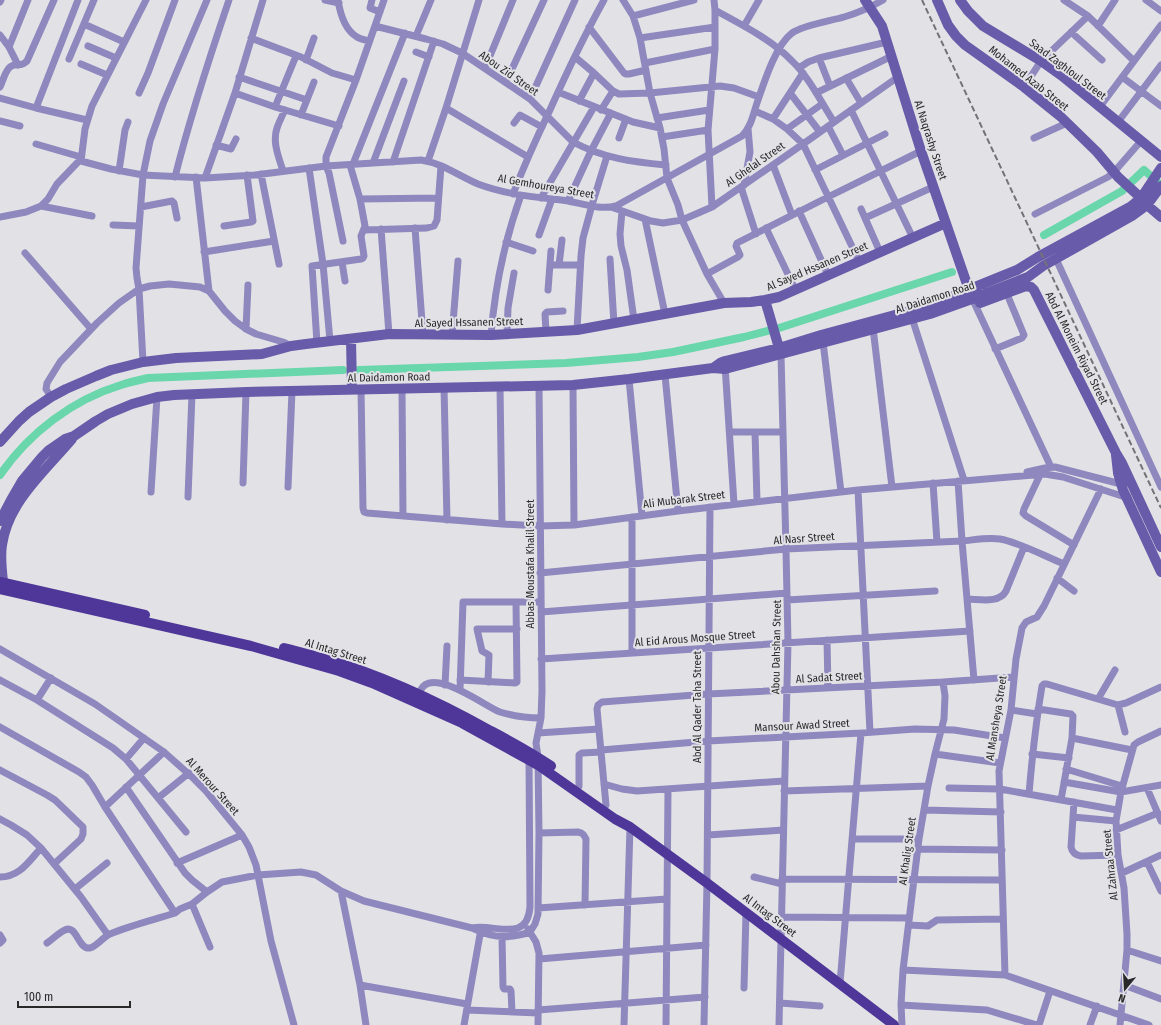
<svg xmlns="http://www.w3.org/2000/svg" width="1161" height="1025" viewBox="0 0 1161 1025" font-family="'Fira Sans Condensed',sans-serif">
<style>
.lines{fill:none;stroke-linecap:round;stroke-linejoin:round}
.canal{stroke:#6ad6ac;stroke-width:8}
.street{stroke:#8e88be;stroke-width:7}
.secondary{stroke:#685ba9;stroke-width:10}
.primary{stroke:#4e3798;stroke-width:10}
.rail{stroke:#737376;stroke-width:2;stroke-dasharray:6 3;stroke-linecap:butt}
.labels{text-anchor:middle;stroke-width:4;stroke-linejoin:round;paint-order:stroke}
.street-label{font-size:11px;fill:#29292a;stroke:#e2e2e6}
</style>
<rect width="100%" height="100%" fill="#e2e2e6"/>
<g class="lines">
<!-- canal -->
<path class="canal" d="M1044,235L1122,191L1144,170L1161,185
M359,370L566,363L638,357L673,352L744,337L779,328L952,272
M0,475C29,433 72,400 121,385C130,382 139,380 148,378L343,370"/>
<!-- street -->
<path class="street" d="M325,0L339,3
M338,0C340,13 345,30 357,37C360,39 365,40 369,41
M372,0L370,8L380,12
M623,0L633,16L640,38L650,93L660,128L664,149L667,178L678,205L682,220L707,274L724,303
M1064,0L1088,16L1134,61
M1146,0L1161,11
M0,2L1,0
M715,10C742,25 771,39 792,61C809,77 821,102 834,122
M633,16L694,0
M84,24L124,42
M375,26L426,39L443,44L462,53L530,99L573,142C603,158 632,162 666,165
M744,26L759,0
M1098,26L1115,0
M589,27L624,73L626,74H629L646,70
M1071,32L1102,60
M0,35L9,47L18,65
M416,36L431,0
M251,38L301,57L332,73L356,80
M640,38L715,27
M88,46L116,58
M9,47L28,0
M416,52L429,57
M575,57L594,73L613,91L619,94L650,93L720,86L734,88L759,97
M819,58L830,86
M69,59L94,0
M306,60L314,38
M645,63L715,49
M81,64L107,75
M485,68L513,0
M799,68L808,62L819,58L887,42
M239,77L307,100
M1122,77L1161,106
M846,78L861,103
M506,82L544,0
M0,87C3,81 5,71 10,67C16,62 21,68 27,61L54,0
M1024,87L1041,61L1088,16
M558,92L633,122L660,128
M139,93L148,73L175,0
M235,93L275,107L339,126
M790,93L820,132
M816,93L892,56
M0,98L36,108L87,120
M530,99L575,0
M579,101L594,73
M275,107L296,56
M36,108L78,0
M446,108L528,157
M1099,108L1161,25
M601,110L613,91
M851,110L913,238
M755,111L773,119L787,129L803,144L859,261
M301,115L314,82
M657,118L709,110
M773,119L803,73
M0,121L20,126
M1118,122L1161,65
M514,123L520,115L542,127
M828,126L843,155
M787,129L822,104
M662,137L708,130
M619,138L626,119
M1034,138L1067,123
M36,144L81,157
M216,145L231,149L236,139
M81,161L85,129L92,106L146,0
M428,161L446,108L479,0
M393,162L434,41
M373,163L404,81
M353,164L405,33
M773,165L792,215
M309,168L323,264L330,341
M815,170L885,134
M119,171L125,130L128,122
M283,171C279,158 272,142 277,128C279,122 282,116 285,110
M261,174L279,264
M175,177C190,117 209,59 229,0
M196,177L209,291L225,311L235,321L246,329L256,334L283,342L291,346
M205,178L235,93L263,0
M744,185L750,152L748,128
M741,187L756,234
M513,194C524,166 536,139 549,112C566,74 584,36 604,0
M541,198L594,107
M360,199L438,198
M568,201L591,151L611,113
M41,206L92,216
M141,207L172,201L174,203L177,218
M611,207L651,221L663,223L682,220L712,207L803,144L898,77
M712,207L708,130L715,49V10L714,0
M861,209L880,252
M622,211L620,234L621,246L627,270L634,320
M799,211L828,275
M1035,214L1108,177L1114,172L1141,141
M0,217L26,212L41,206L48,199L57,184L78,162L81,161L111,169L143,175L205,178L255,175L326,166L421,160C442,163 459,176 478,184C507,195 537,197 568,201C584,204 600,210 616,206L742,136C751,127 753,115 757,103C764,83 775,46 792,33C804,25 830,21 844,17C858,13 871,7 883,0
M865,218L933,187
M645,219L665,314
M113,225L139,226
M224,226L251,222L253,221L247,175
M415,228L423,335
M766,228L795,289
M381,229L389,334
M364,230L427,228L434,226L437,220L441,166
M539,235L552,199
M343,241L329,173L326,166V157L356,80L384,0
M506,242L533,251
M204,252L274,241
M25,253L91,329
M610,259L614,324
M1056,259L1161,487
M342,262L345,281
M550,265H580
M559,265L562,240
M707,274L738,257L740,255L736,246L737,243L828,197L921,151
M548,290L551,251
M971,296L1051,467
M912,318L964,480
M873,328L892,487
M246,329L248,285
M577,330L581,256L583,238L592,205L607,156
M546,332L545,314L547,312L563,311
M507,334L508,308L514,273
M452,335L458,261
M491,335C495,286 504,242 521,195
M823,342L841,492
M317,343L312,266L361,259L363,258L364,256L361,236L365,226L360,199L350,165
M995,349L1022,338L1024,335L1007,294
M143,362L139,289L137,278L136,268L143,175L150,141L163,104L207,0
M725,365L734,504
M665,375L678,511
M629,379L642,516
M573,385L574,525
M500,386L502,524
M444,387L447,520
M402,388L403,516
M361,389L363,508L364,512L367,513L502,524L540,526L574,525L678,511L858,490L1045,474L1063,477L1125,497H1128
M51,397L46,389L47,383L60,362L97,323L119,303L139,289L150,286L169,284L200,287L209,291
M730,432H783
M755,432L757,501
M1027,472L1045,468L1055,467L1121,484H1124
M1040,475L1024,509L1023,513L1026,516L1074,545
M958,481L962,541L974,680
M243,483L246,392
M933,483L937,542
M288,487L292,391
M858,490L870,732
M151,492L157,397
M188,497L192,394
M632,517V653
M540,573L786,549L962,541C974,540 987,537 1000,539C1021,543 1044,556 1064,564
M1057,578L1074,591
M967,599C979,599 999,604 1006,591L1024,547
M787,600L935,591
M541,612L787,593
M827,640L828,688
M0,649L95,704L164,752L192,777L206,791L242,835L249,847L256,865L271,941L294,1025
M541,659L970,631
M0,680L37,700L113,748L126,759L186,832
M460,680L515,683L517,682L516,602
M488,682L489,655L482,651L477,629H517
M445,685L447,646
M460,690L463,602H541
M419,694C428,662 484,706 500,712C513,716 527,718 541,718
M1098,699L1115,670
M37,700L51,678
M1118,705L1125,732
M1038,709L1071,714L1073,716L1072,738L1061,800
M1011,710L1037,714
M0,727L79,772L86,777L92,785L105,807L175,913
M538,733L599,729
M1072,738L1132,750
M601,750L708,741L861,733L915,729L954,730L1005,738
M935,754L1000,763
M1032,754L1069,758
M126,759L144,738
M1066,769L1122,786
M0,770L47,795L55,800L83,827V834L81,839L54,864
M1064,782L1121,792L1161,785
M604,784L622,789L637,791L784,781
M579,786V755L582,753L601,752
M126,787L185,873L192,880L207,892
M949,788L1000,789L1117,810
M1147,788L1161,821
M784,791L928,786
M1029,794C1032,758 1036,722 1042,686L1044,684H1047L1118,705L1126,703L1161,687
M158,798L189,773
M1074,802L1071,847C1072,852 1075,855 1081,856L1118,855
M606,805L597,709L598,705L602,702L708,694L943,682L1014,677
M105,807L164,752
M924,810L1001,812
M1073,817L1116,821
M0,819L11,825L27,835L41,848L81,897L108,935
M1116,830L1158,813
M539,833L578,832C583,833 584,835 586,839L585,905
M708,835L783,830
M852,839H919
M917,849L1002,850
M1147,862L1161,891
M177,863L242,835
M1122,873L1161,855
M0,877C20,877 29,861 41,848
M754,877L782,884
M782,879L1002,880
M75,889L107,863
M341,891L360,985L366,1025
M192,904L210,947
M538,908L667,899
M781,917L909,918
M909,925L928,926L937,920L1003,919
M472,928C494,923 527,944 530,907L529,757
M528,929L536,942L539,953L538,1025
M0,935L3,940L0,943
M502,937L503,987L504,989H510L511,991L512,1012
M47,943C53,939 58,933 65,930C77,924 78,950 90,948C97,946 103,937 110,934C131,925 153,920 175,913L180,909L192,904L207,892L222,882L258,875L301,872L316,875L341,891L364,901L472,928C491,938 511,939 530,932L535,924L538,914L539,833L538,757L536,743L541,718L542,691L539,385
M1127,950L1161,961
M539,959L706,945
M903,970L1005,975L1149,1025
M1005,975L999,771L1011,710L1016,659L1022,628L1026,622L1037,617L1044,606L1101,489
M840,983L861,733
M360,985L467,1004
M1124,985L1161,999
M744,988L746,912
M780,1003L820,1006
M901,1005L987,1010L1037,1025
M467,1010L538,1013
M538,1010L705,997
M464,1025L481,929
M624,1025L630,827
M666,1025L668,789
M704,1025L707,883L710,507
M779,1025L788,643L786,549L781,355
M902,1025L901,1005L903,970L914,879L919,839L928,786L935,754L944,719L945,696L943,682
M1039,1025L1050,991
M1090,1025L1097,1006
M1120,1025L1127,950V934L1124,888L1118,855L1116,821L1121,792L1134,745L1138,742L1161,731"/>
<!-- secondary -->
<path class="secondary" d="M865,0L882,26L921,151L969,290
M937,0L948,25L956,36L965,45L1024,87L1060,116L1097,152L1118,177L1141,198
M960,0L968,11L983,26L1041,61L1062,76L1161,157
M1147,205L1161,217
M765,300L779,348
M980,303L1026,286L1031,287L1034,290L1116,453L1122,463L1161,547
M351,339L352,389
M713,368L720,363L725,361L779,348L821,335L928,306L1017,270L1038,257L1130,207L1141,198L1161,168
M0,442L19,421L29,412L51,397L66,389L96,376L111,370L143,362L176,358L262,354L291,346L306,344L389,334L491,335L577,330L724,303L751,302L765,300L779,297L946,223
M1116,455L1118,473L1123,490L1161,572
M0,521L11,500L22,481L42,457L49,450L65,439L74,436L96,421L108,414L132,404L157,397L174,395L246,392L573,385L629,379L713,368L725,369L930,314L972,299L1028,277L1043,266L1132,216L1147,205L1161,186
M3,582C2,570 0,557 2,545C8,502 45,471 72,439"/>
<!-- primary -->
<path class="primary" d="M0,582L145,615
M0,589L251,646L339,671L372,683L462,723L538,765L615,819L630,827L707,883L894,1025
M284,648C297,651 311,655 325,659C382,675 439,702 491,731C512,742 532,753 551,766"/>
<!-- rail -->
<path class="rail" d="M922,0L1161,508"/>
</g>
<g class="labels">
<!-- street labels -->
<g class="street-label">
<text transform="translate(1068 69) rotate(37)" y="4">Saad Zaghloul Street</text>
<text transform="translate(509 73) rotate(35)" y="4">Abou Zid Street</text>
<text transform="translate(1029 78) rotate(38)" y="4">Mohamed Azab Street</text>
<text transform="translate(931 140) rotate(72)" y="4">Al Naqrashy Street</text>
<text transform="translate(755 164) rotate(-35)" y="4">Al Ghelal Street</text>
<text transform="translate(546 186) rotate(10)" y="4">Al Gemhoureya Street</text>
<text transform="translate(817 266) rotate(-23)" y="4">Al Sayed Hssanen Street</text>
<text transform="translate(935 297) rotate(-18)" y="4">Al Daidamon Road</text>
<text transform="translate(469 322) rotate(-1)" y="4">Al Sayed Hssanen Street</text>
<text transform="translate(1077 348) rotate(63)" y="4">Abd Al Moneim Riyad Street</text>
<text transform="translate(389 377) rotate(-1)" y="4">Al Daidamon Road</text>
<text transform="translate(684 499) rotate(-7)" y="4">Ali Mubarak Street</text>
<text transform="translate(804 538) rotate(-4)" y="4">Al Nasr Street</text>
<text transform="translate(530 564) rotate(-90)" y="4">Abbas Moustafa Khalil Street</text>
<text transform="translate(695 638) rotate(-4)" y="4">Al Eid Arous Mosque Street</text>
<text transform="translate(776 647) rotate(-89)" y="4">Abou Dahshan Street</text>
<text transform="translate(336 651) rotate(17)" y="4">Al Intag Street</text>
<text transform="translate(829 677) rotate(-3)" y="4">Al Sadat Street</text>
<text transform="translate(697 707) rotate(-90)" y="4">Abd Al Qader Taha Street</text>
<text transform="translate(996 718) rotate(-81)" y="4">Al Mansheya Street</text>
<text transform="translate(802 725) rotate(-3)" y="4">Mansour Awad Street</text>
<text transform="translate(213 786) rotate(48)" y="4">Al Merour Street</text>
<text transform="translate(907 851) rotate(-82)" y="4">Al Khalig Street</text>
<text transform="translate(1110 865) rotate(-96)" y="4">Al Zahraa Street</text>
<text transform="translate(770 915) rotate(37)" y="4">Al Intag Street</text>
</g>
</g>
<!-- north arrow -->
<g transform="translate(1125 989) rotate(198)" stroke="#e2e2e6" stroke-width="3" paint-order="stroke">
<path d="M0-3L7 15L0 10L-7 15Z" fill="#29292a"/>
<text y="-6" font-size="11" font-weight="bold" text-anchor="middle" fill="#29292a">N</text>
</g>
<!-- scale -->
<path d="M18 1001v6h112v-6" fill="none" stroke="#29292a" stroke-width="2"/>
<text x="24" y="1001" font-size="12" fill="#29292a" stroke="#e2e2e6" stroke-width="3" paint-order="stroke">100 m</text>
</svg>
